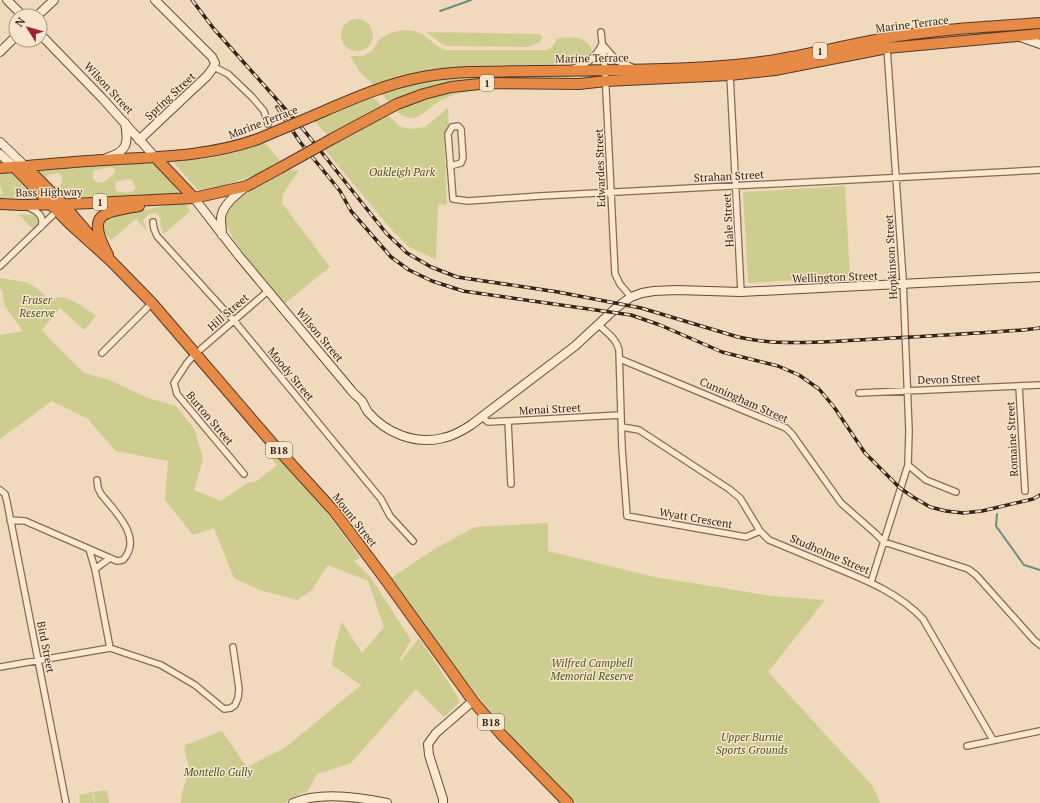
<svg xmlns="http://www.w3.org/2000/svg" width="1040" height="803" viewBox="0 0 1040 803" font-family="'PT Serif',serif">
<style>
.green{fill:#cecd90;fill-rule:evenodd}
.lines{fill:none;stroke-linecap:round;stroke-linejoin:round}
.stream{stroke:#688e7f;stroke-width:2}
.street-casing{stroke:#886955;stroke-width:8}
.secondary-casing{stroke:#6a4a38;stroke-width:10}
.highway-casing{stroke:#55382a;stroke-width:12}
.street{stroke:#fbe8cf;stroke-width:5.5}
.secondary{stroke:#fbe8cf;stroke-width:8}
.highway{stroke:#e68a46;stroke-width:10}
.rail-casing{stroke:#36241b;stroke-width:3.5}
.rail{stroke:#f7e5cc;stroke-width:2;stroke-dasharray:6;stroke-linecap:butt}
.highway-bridge-casing{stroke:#55382a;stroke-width:12;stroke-linecap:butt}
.highway-bridge{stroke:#e68a46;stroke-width:10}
.labels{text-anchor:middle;stroke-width:3;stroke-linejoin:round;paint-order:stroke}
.shield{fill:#f7e5cc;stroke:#705e50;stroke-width:1}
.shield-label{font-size:10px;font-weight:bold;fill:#36241b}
.street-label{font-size:11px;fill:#36241b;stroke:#f7e5cc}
.park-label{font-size:11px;font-style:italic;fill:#4e5420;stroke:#f7e5cc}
</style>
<rect width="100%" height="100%" fill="#f0d9bc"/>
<!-- green -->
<path class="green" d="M341 35a16 16 0 1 1 32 0a16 16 0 1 1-32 0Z
M401,30C409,31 417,30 424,35C432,41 436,47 446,50H547L553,46L557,39C569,35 588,37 592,50L590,56L585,60L574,64L536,66L375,86L359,71L350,56H364L373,50L379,40L388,34Z
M426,32L539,34L542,36V39L540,42L528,47L447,46L441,43Z
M591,75V77L477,79L420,91L389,102L380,93L410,83L449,77Z
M476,88L480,90C465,91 453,94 440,101C431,105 422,118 411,118C405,118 400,114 396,111C422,98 448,92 476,88Z
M372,96L381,105L328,136L313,120Z
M448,108L449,128L444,137L447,204L438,205L436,259L409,247L391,229L325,150L387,114L399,126L410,129L425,127Z
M264,142L282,163L255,175L217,188L198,190L174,163L175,161L212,158L239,151Z
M153,162L178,190V193L176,195L62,197L37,170ZM110,167L114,168L115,172C110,178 105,183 97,183C92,178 92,176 94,170ZM59,173L62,176V184L58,186H54L46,177L50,174ZM128,179L132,180L136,188C131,195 124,192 116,191L115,187L116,182Z
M289,170H299L283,194L282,203L330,267L284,304L237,245L225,223L224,211L234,200Z
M9,171L34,198H0V195L3,194L0,185V172Z
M845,186L850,277L748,283L743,192Z
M177,203H185L190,211L164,234L160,226L161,219L156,213L149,214L143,220L147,231L136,219L111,240L103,230L102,221L111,213L144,210Z
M18,214L32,215L37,217L39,224L34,230Z
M0,278L25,282L35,287L51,301C53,300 57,297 60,297C69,297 89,310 96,316L84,330L60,308L42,330L44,333L84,373L107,379L148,398L176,406L195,430L203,459L194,490L221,501L247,483L257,481L277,465L266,452L270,447L328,514L360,558L354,561L371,578L411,640L400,659L401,661L419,638L458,697L459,703L444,717L416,689L351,763L317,774L307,792L302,793L285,803H181C180,790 189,779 189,768C188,760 183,753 185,745L222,731L247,767L286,747L361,685L332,665L335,646L342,622L362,653L384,627L368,581L328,565L312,590L297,600L259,590L234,578L214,528L193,535L165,500L168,461L116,451L88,419L52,401L0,439V335L23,331L5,306L2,291L0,289Z
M548,523V551L654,577L772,596L825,600L768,672L872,785L880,803H577L571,799C554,783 538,766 522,749C474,696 433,636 391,578L433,550L475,527Z
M107,790L109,803H95L93,792Z
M92,792L94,803H80L79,795Z"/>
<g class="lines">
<!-- stream -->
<path class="stream" d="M440,11L471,0
M997,514L996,526L1024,565L1040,570"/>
<!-- street casing -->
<g class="street-casing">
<path id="street" d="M601,32L605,70L615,274L620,284L631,297
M602,44L617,61L632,67
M214,67L228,74L252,97L264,111L268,124
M574,68C588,64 596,57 602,44
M730,75L741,292
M450,166L461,163L463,158L461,129L458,126L452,127L448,134L453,199L468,201L540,196L1040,170
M28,207C37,211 45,216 41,227
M153,222L154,229L157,236L236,323L381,499L390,516L413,541
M0,266L57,211
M599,325C607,333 616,338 619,350L622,448L627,516L746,537L760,531
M201,349L268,291
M102,353L152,303
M196,353L187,363L174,383L177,394L244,474
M620,359L786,428L792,434L841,503L875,533L884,542L968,569L976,575L1034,640L1040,645
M1019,386L1025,491
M859,393L1040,385
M482,417L488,422L621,415
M508,421L511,484
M622,427L639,430L729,489L740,498L760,531L769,540C791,549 812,558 834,567C866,580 899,593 923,619L993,740
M908,465L926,480L956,492
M0,490L5,494L7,502L66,803
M10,520L25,521L117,561L123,560C144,537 114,511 101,494L98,488L97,480
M89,549L95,569L110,648
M95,569L110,558
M871,582L908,465L909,431L903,279L887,48
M0,667L110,648L161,665L195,685L224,709L231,708L235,705L238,698L239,689L233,647
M967,746L1040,731"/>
</g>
<!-- secondary casing -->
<g class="secondary-casing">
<path id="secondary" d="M7,0L23,16
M37,16L54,0
M40,34L102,98L155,157
M1020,37L1040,44
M0,52L16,36
M139,140L207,76L213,68L215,63L212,57L155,0
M0,142L25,166
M0,154L14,167
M106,158C127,152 129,144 125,123
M194,198L239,256L351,390C354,394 358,397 362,401C364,404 365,408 368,412C386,433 415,445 443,438C453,436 462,431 471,425L575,346L616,308L631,297L642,293L654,291L677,290L741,292L1040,277
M222,235C222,229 221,224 221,218C222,205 237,194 247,186
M293,803C320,791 359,797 387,803
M443,803V799L429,755L428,744L436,733L473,701"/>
</g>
<!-- highway casing -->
<g class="highway-casing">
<path id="highway" d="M315,115C350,100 385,84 423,77C459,70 497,72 533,71C596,70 659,71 722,66C777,63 831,48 886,38C936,29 989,27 1040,23
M332,139L397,104L424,94L451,87L470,85L490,83L579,84L606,81L730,75L775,70L887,48L1040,34
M155,157L194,198
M25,166L63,204L93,239
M14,167L70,224L111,261L152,303L273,444L334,511L385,579L473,701L500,733L568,803
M0,168C34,166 68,162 103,160C156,157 208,157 258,139
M0,204L21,205L71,204L194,198L247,186L280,168
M108,255C86,213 101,213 139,206"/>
</g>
<!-- street -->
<use href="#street" class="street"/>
<!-- secondary -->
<use href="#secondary" class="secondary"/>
<!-- highway -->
<use href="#highway" class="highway"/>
<!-- rail casing -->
<g class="rail-casing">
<path id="rail" d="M192,0L214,29L303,129L386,233L407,253L431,267L457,277L558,292L641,308L738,337C778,346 818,342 859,340C914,337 968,334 1023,330L1040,328
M277,107L300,142L340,191L351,211L391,257L409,270L432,281L463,291L631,315L660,325L722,352L778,366L799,375L819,389L834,407L865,453L900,488L913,497L930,507L946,511L963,513L982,511L1033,499L1040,495"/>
</g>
<!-- rail -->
<use href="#rail" class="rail"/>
<!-- highway-bridge casing -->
<g class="highway-bridge-casing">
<path id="highway-bridge" d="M258,139L315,115
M280,168L332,139"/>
</g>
<!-- highway-bridge -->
<use href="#highway-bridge" class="highway-bridge"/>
</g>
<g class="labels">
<!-- shield labels -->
<g class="shield">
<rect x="813" y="43" width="14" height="16" rx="3"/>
<rect x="480" y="75" width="14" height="16" rx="3"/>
<rect x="93" y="194" width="14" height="16" rx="3"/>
<rect x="266" y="442" width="26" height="16" rx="3"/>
<rect x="478" y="714" width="26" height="16" rx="3"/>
</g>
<g class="shield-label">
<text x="820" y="55">1</text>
<text x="487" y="87">1</text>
<text x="100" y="206">1</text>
<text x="279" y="454">B18</text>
<text x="491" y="726">B18</text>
</g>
<!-- street labels -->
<g class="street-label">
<text transform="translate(912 24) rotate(-7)" y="4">Marine Terrace</text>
<text transform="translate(592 58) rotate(-1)" y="4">Marine Terrace</text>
<text transform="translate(109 88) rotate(47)" y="4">Wilson Street</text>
<text transform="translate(170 96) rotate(-43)" y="4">Spring Street</text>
<text transform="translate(263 122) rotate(-21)" y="4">Marine Terrace</text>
<text transform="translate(600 168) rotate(-92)" y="4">Edwardes Street</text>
<text transform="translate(729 176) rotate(-3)" y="4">Strahan Street</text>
<text transform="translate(49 192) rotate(-1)" y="4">Bass Highway</text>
<text transform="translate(728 220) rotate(-93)" y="4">Hale Street</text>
<text transform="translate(891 257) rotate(-93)" y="4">Hopkinson Street</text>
<text transform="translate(835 277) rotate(-2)" y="4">Wellington Street</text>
<text transform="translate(228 312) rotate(-41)" y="4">Hill Street</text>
<text transform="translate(320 335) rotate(50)" y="4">Wilson Street</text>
<text transform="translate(291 374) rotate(50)" y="4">Moody Street</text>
<text transform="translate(949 379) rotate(-2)" y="4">Devon Street</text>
<text transform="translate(744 400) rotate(24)" y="4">Cunningham Street</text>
<text transform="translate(550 409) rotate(-3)" y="4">Menai Street</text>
<text transform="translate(210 418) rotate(50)" y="4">Burton Street</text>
<text transform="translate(1012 439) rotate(-93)" y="4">Romaine Street</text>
<text transform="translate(696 518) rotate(10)" y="4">Wyatt Crescent</text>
<text transform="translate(355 520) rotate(52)" y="4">Mount Street</text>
<text transform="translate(830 554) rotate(23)" y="4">Studholme Street</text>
<text transform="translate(46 647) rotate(79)" y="4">Bird Street</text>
</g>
<!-- park labels -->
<g class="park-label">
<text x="402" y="176">Oakleigh Park</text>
<text x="37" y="304">Fraser<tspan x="37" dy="13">Reserve</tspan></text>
<text x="592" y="667">Wilfred Campbell<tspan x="592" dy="13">Memorial Reserve</tspan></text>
<text x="752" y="741">Upper Burnie<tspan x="752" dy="13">Sports Grounds</tspan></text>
<text x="218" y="776">Montello Gully</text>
</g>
</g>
<!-- north arrow -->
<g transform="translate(28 28) rotate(307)"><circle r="19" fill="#f7e5cc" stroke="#aa9885"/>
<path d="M0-3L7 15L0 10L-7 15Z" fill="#9a2233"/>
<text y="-6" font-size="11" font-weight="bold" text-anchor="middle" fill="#36241b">N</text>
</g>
</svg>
